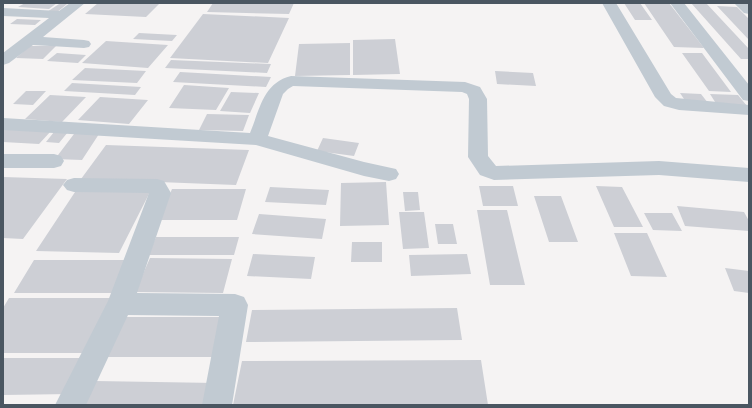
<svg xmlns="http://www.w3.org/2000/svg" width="752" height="408" viewBox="0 0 752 408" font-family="Helvetica,sans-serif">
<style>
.building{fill:#cdcfd5}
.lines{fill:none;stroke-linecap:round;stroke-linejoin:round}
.minor{fill:#c1cad2;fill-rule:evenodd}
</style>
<rect width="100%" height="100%" fill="#f5f3f3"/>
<!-- building -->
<path class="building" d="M25,3H57L49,9L18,7Z
M98,3H160L146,17L85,14Z
M213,3H294L289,14L207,12Z
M624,3H640L652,20H635Z
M644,3H669L704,48L674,47Z
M691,3H706L749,49V59H741Z
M59,4H67L56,13L47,12Z
M717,6L737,7L749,19V40Z
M203,14L289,18L268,63L170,58Z
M17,19L41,20L35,25L10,24Z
M139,33L177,35L172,41L133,39Z
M395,39L400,74L353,75V40Z
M106,41L168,45L148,68L82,63Z
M350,43V75L295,76L299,44Z
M30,46H56L43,59L16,58Z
M57,53L86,55L78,63L47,61Z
M682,53H702L731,92L709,91Z
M171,60L271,64L267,73L165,68Z
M85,68L146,71L137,83L72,80Z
M495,71L533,73L536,86L497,84Z
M180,72L271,77L266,87L173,82Z
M72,83L141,87L135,95L64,91Z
M184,85L229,88L216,110L169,108Z
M26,91H46L33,105L13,104Z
M231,92L259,93L250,113L220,111Z
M680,93L701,94L708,103L686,102Z
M710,94L738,95L747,106L717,105Z
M50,95L86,97L62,122L25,119Z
M100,97L148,100L129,124L78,120Z
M207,114L249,115L243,131L199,130Z
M3,129L51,131L39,144L3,142Z
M54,132H68L59,143L46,142Z
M74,134H99L82,160L55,159Z
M323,138L359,143L354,156L317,151Z
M106,145L249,150L236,185L81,179Z
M3,177L67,179L23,239L3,238Z
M386,182L389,225L340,226L341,183Z
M479,186H513L518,206H483Z
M596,186L622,187L643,227H614Z
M270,187L329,190L326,205L265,202Z
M77,189L151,190L119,253L36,251Z
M172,189H246L237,220H159Z
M403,192H418L420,210L405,211Z
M534,196H561L578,242H549Z
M677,206L744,212L749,221V231L685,226Z
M477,210H507L525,285H490Z
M399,212H424L429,248L403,249Z
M644,213H672L682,231L653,230Z
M259,214L326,219L322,239L252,234Z
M435,224H453L457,244H438Z
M614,233H647L667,277L631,276Z
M156,237H239L234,255H148Z
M352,242H382V262H351Z
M253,254L315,257L311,279L247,276Z
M467,254L471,274L411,276L409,255Z
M150,258L232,259L223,293L135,292Z
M34,260H130L116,293H14Z
M725,268L749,271V293L734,291Z
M9,298H115L91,353H3V308Z
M457,308L462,340L246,342L252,310Z
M122,317H227L218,357H106Z
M3,358H87L71,394L3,395Z
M481,360L488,405H233L242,361Z
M95,381L216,383L211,405H85Z"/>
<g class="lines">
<!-- minor -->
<path class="minor" d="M70,3H85L43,37L84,40L89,41L91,44L89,47L84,48L33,45L9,63L3,65V53L49,18L3,16V8L59,11Z
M602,3H616L671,94L676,98L749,105V115L679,110L664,106L655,97Z
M670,3H684L749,85V101L743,100Z
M734,3H749V14L744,13Z
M291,76L465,82L480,87L487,99L488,156L496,166L659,161L749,168V182L659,175L494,180L480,175L468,157L469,99L467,94L462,92L293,86L288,89L283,94L268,136L364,162L396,169L399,174L396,179L389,181L364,176L256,145L3,130V118L250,133C260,109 263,83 291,76Z
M3,154H54L61,156L64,161L61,166L54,168H3Z
M74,178L157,179L164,181L171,193L137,293L235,294L244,297L248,305L232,405H202L219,316L128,315L86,405H55L108,301L149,193L74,192L67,190L63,185L67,180Z"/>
</g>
<!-- border -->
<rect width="752" height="408" fill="none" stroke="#4a5661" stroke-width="8"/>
</svg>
